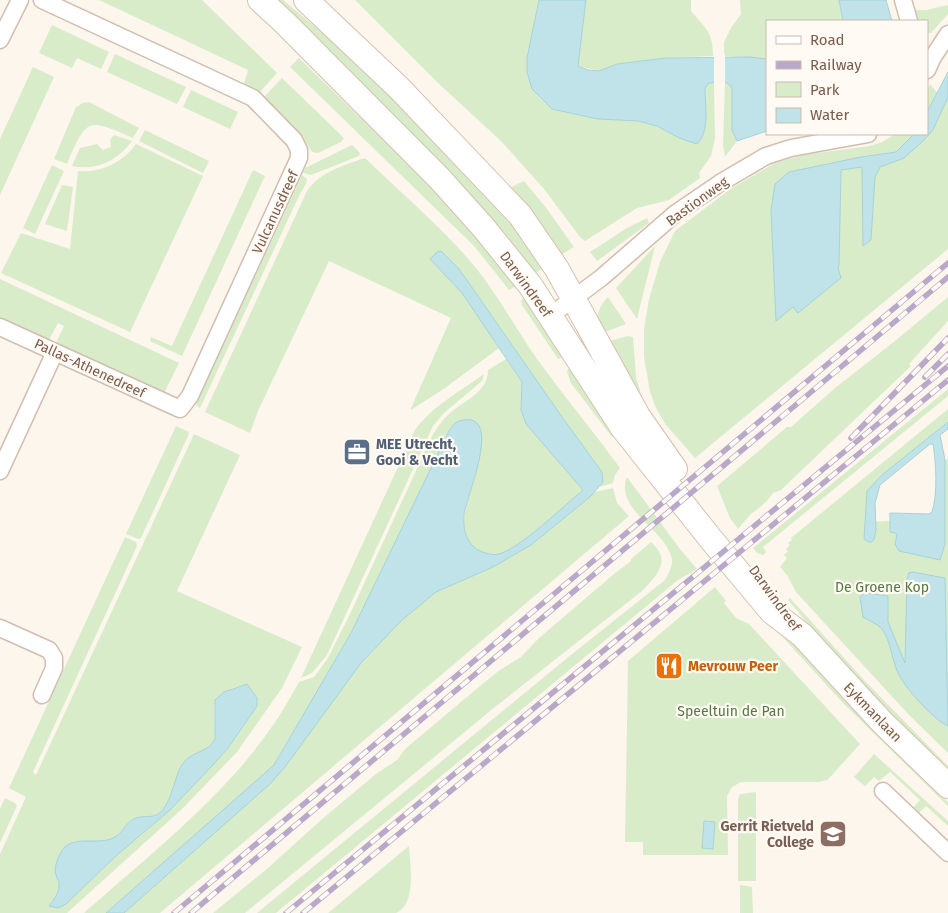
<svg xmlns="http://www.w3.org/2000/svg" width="948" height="913" viewBox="0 0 948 913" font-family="'Fira Sans',sans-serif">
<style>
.green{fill:#d8ecc9;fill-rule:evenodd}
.water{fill:#bfe3e8;stroke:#a5d3da}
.pier{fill:#fdf6ec}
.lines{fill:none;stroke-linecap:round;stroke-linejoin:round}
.minor-casing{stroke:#d1beb0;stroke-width:19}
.secondary-casing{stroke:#d6c0b0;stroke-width:26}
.minor{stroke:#fff;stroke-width:16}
.secondary{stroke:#fff;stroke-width:24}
.rail-casing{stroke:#b9a8c9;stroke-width:5.5}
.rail{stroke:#fffaf3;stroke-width:4;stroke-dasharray:11;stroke-linecap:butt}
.labels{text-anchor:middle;stroke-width:4.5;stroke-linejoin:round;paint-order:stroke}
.street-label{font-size:14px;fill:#7a5c4d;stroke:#fffaf3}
.service-label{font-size:14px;font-weight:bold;fill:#4e5e75;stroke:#fffaf3;text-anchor:start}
.park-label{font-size:14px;fill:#537a41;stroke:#fffaf3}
.food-label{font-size:14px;font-weight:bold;fill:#c56008;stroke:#fffaf3;text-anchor:start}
.education-label{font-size:14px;font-weight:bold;fill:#785e54;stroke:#fffaf3;text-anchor:end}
</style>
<rect width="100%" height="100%" fill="#fdf6ec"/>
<!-- green -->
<path class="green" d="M99,0H202L277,73L259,93L244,84L248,70Z
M269,0H283L342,49L500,198L547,266L532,275Z
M355,0H539L527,58L532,89L541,99L552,109L598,119L638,121L657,126L678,138L705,131V88L709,83L714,82L715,139L711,156L699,173L700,178L669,200L637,208L585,241L580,237L544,189L501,141L438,83Z
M586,0H691V11C706,29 713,32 713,56L666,58L617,64L599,71L578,66Z
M740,0H839L843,21H767V59L724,56V42L731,28L741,14Z
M948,5V14L931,33H927V21H918L915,10H926Z
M52,25L109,52L101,69L77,58L72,68L39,53Z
M115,54L186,87L177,104L107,72Z
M299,58L443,198L518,285L509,290L475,247L290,67Z
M33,67L54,77L0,195V139Z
M282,78L344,138L341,142L318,153L312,152L301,134L264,97Z
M725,82L730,85L732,89V130L737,141L725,157L723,144Z
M930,84L942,99L948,90V249L695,458L666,425L656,408L650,392L644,357V329L649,299L660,262L675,231L732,188L775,163L802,155L870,146L882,142L896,134H927V90Z
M191,90L238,112L230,129L183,107Z
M89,102L139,128L133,138C87,118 87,117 67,164L54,159L76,107L83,103Z
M145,130L209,161L203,173L139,141Z
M114,135L132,141C117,161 97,171 72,166L80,148L97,144L103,150L111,147L110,140Z
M136,144L203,176L130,332L1,273L21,233L70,249L78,171C101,173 122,163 136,144Z
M352,145L360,153L359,156L311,175L303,173L305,168Z
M365,158C402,194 443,228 476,268C499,297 516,329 537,359C564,396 593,431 620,468L615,475L613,483L600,487L603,478L602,472L562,417L471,286L430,259L462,293L499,348L445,388L411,410V408L451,318L329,261L258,411L250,433L205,412L307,191C320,172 344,165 365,158Z
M52,165L64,171L35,234L23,228Z
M253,170L265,176L182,356L150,341L151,337L172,346Z
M302,175L307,179L306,184L300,194L200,408L196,405Z
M524,181L547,209L574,247L556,258L509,188Z
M62,185L73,187L67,231L45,224Z
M647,218L649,223L597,261L590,252L627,228Z
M655,246L637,319L616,288Z
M0,279L179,363L164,393L56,343L64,326L58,323L49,340L0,318Z
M525,296L565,356L558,359L522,305L521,301Z
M608,297L626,324L600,334C595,319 597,308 608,297Z
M948,297V321L909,364L911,366L781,490L773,493L766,502L750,515L738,529L730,518L717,486L787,427H791L835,388L895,341Z
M628,336L633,337L636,377L647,414L605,342Z
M506,359L522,382L521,410L526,424L583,490C566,504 517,551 498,555C493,556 485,553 480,551C449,538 471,495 476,474C478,465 478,456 481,448L449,431L351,633L275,764L309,733L361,663L401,621L418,606L436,592L493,567L531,545L595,492L613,488L617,503L629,516L160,913H84C149,855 221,800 271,728C281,714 290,698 299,682L314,677L328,658L351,612L432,436C437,428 442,420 449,414C464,400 488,393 488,370Z
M570,365L617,433L612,437L571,383L567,372Z
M484,374L482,381L444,413L433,426L327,655L312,673L301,678L415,430C432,406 461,391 484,374Z
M948,389V396L763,547L766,552L763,555L757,553L753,548Z
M948,409V422L882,475L870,522L937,518L945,460L948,459V753L910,716L796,592L787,575L780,567L787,558L784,555L788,551L786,549L790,545L788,543L792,540L791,538Z
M176,426L189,432V434L141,538L138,539L126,534Z
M194,434L240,455L177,591L302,647L282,688L237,752L182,809L67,913H0V854L26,797L9,788L125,537L136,542L137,546L33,772L36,775ZM247,684L257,706L228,748L170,810L117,855L84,887L49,906C53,901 59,892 59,886C59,881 57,879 56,875C53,867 59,853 65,847C78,836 99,845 113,838C122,834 126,821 135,818C150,814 158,820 167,803C173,793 179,768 185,761C193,751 209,753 215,739L214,705L232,688Z
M627,477L680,549L697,569L678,580L276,913H257L566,659L665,580C668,574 673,566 672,559C666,529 614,510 627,477Z
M651,542C655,546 659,550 661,556C665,568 650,583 642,591L495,707L245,913H213L268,868L321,820L376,774L397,760L405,749L486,681L500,670L521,657L539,638L614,574L631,561V559Z
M715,587L726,601L724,603L736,618L749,624L860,744L832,775L827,780L819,782H741L732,787L727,796L728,855H643V842H625L628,661Z
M790,598L864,680L948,766V773L834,655L788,600Z
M774,621L865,721L948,802V806L843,703L770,623Z
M874,754L948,821V826L926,806L918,814L912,809L920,800L890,772L879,781L874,777L865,786L854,777Z
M756,792V881H738V799L740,794Z
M5,798L15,803L17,806L0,843V809Z
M409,846C410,865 417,904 396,913H328Z
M740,885L752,887L753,913H740Z"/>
<!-- water -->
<path class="water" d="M539,0H586L578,66L588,70L599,71L617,64L666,58L749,57L767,59V131L737,141L732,130V89L730,85L725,82L709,83L705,88C705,105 710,132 697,144L679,138L657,126L638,121L598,119L552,109L532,89L527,72V58Z
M839,0H886L892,21H843Z
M948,72V97L933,130L923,141L904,158L880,167L875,177L871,240L863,246L862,167L841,170L839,266L838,268L841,278L798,313L793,307L776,321L771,210L775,184L789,172L861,157L896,152L914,134H927V112Z
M441,251L459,269L471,286L562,417L602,472L603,482L591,496L531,545L493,567L436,592L401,621L361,663L285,767L270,784L124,913H106L274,765L351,633L449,431C453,425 456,421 463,420C504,413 465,500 464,515C463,527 465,539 474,547C479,552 492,556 499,554C519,549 565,505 583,490L526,424L521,410L522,382L462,293L430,259L437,252Z
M948,422V429L940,435L945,460V544L940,560L899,551L895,544L897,535L895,533L890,532V513L929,514L932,512C938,494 936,462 933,444H930L880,485L875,503L876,530L874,539L872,542H869L864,539L867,491L882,475Z
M912,572L945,578L948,726C934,720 904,687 898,673C892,661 890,636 880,627C875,623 868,620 863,617L860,597L865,593L888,596V622L905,663L907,579L909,573Z
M247,684L257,698V706L228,748L212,766L170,810L117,855L66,904L58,908L49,906C53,901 59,893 59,886C60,881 57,880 56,875C53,868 59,853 65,847C77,836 99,845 113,838C122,834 124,825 132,820C143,812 157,824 167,803C174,791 176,770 185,761C194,751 209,752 215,739V700L224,692Z
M704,821L715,822L713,849L702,848Z"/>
<!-- pier -->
<path class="pier" d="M714,54H725V84H714Z"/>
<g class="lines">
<!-- minor casing -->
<g class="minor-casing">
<path id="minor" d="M903,0L909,21
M0,40L20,0
M927,70L933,57L948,34
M550,316L601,278L676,213L720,183L766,156L791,148L868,134
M0,327L180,409L190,396L299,158V150L294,140L253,98L42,0
M0,471L55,352
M0,628L49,650L54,658V668L42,695
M883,791L948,853"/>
</g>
<!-- secondary casing -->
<g class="secondary-casing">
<path id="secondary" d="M260,0L284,22L440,179L483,227L530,285L622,427L710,538L772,612L802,635L881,721L948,786
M306,0L399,88L520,215L557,269L638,416L675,469"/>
</g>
<!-- minor -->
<use href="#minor" class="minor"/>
<!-- secondary -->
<use href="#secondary" class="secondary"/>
<!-- rail casing -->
<g class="rail-casing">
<path id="rail" d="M925,377L948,354
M851,438L948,338
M174,913L948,263
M191,913L948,277
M286,913L948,366
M303,913L948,380"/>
</g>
<!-- rail -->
<use href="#rail" class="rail"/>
</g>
<!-- icons -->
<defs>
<g id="office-square" transform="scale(1.4375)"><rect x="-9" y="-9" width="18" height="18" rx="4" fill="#5c6f8a" stroke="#fffaf3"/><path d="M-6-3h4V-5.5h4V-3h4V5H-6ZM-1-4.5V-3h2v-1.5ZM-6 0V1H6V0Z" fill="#fff"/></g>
<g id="restaurant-square" transform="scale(1.4375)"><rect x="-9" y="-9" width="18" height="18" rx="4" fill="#e8710a" stroke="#fffaf3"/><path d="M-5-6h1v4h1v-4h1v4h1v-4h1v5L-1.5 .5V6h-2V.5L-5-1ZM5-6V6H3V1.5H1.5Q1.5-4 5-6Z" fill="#fff"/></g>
<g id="school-square" transform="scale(1.4375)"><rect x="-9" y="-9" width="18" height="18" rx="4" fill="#8d6e63" stroke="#fffaf3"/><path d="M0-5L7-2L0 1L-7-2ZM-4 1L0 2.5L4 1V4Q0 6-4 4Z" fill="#fff"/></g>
</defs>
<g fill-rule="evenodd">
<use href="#office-square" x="357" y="452"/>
<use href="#restaurant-square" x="669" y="666"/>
<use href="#school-square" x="833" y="834"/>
</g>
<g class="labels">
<!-- street labels -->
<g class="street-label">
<text transform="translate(697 201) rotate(-36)" y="5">Bastionweg</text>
<text transform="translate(275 212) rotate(-65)" y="5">Vulcanusdreef</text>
<text transform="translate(526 284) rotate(54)" y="5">Darwindreef</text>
<text transform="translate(90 368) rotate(25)" y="5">Pallas-Athenedreef</text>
<text transform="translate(775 598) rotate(54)" y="5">Darwindreef</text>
<text transform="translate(873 712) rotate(46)" y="5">Eykmanlaan</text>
</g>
<!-- service labels -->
<g class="service-label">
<text x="376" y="449">MEE Utrecht,<tspan x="376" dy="16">Gooi &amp; Vecht</tspan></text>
</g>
<!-- park labels -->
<g class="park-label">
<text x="882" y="592">De Groene Kop</text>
<text x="731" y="716">Speeltuin de Pan</text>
</g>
<!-- food labels -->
<g class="food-label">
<text x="688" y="671">Mevrouw Peer</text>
</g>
<!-- education labels -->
<g class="education-label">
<text x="814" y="831">Gerrit Rietveld<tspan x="814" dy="16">College</tspan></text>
</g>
</g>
<!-- legend -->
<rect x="766" y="20" width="162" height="115" fill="#fffaf3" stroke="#cabbb1"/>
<rect x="776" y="36" width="25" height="8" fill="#ffffff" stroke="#cabbb1"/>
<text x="810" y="45" font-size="15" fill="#7a5c4d">Road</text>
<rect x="776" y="61" width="25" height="8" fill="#b9a8c9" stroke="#cabbb1"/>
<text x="810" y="70" font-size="15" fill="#7a5c4d">Railway</text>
<rect x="776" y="82" width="25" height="15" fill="#d8ecc9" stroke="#cabbb1"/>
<text x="810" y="95" font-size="15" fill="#7a5c4d">Park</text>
<rect x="776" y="108" width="25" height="15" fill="#bfe3e8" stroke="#cabbb1"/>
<text x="810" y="120" font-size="15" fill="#7a5c4d">Water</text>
</svg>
